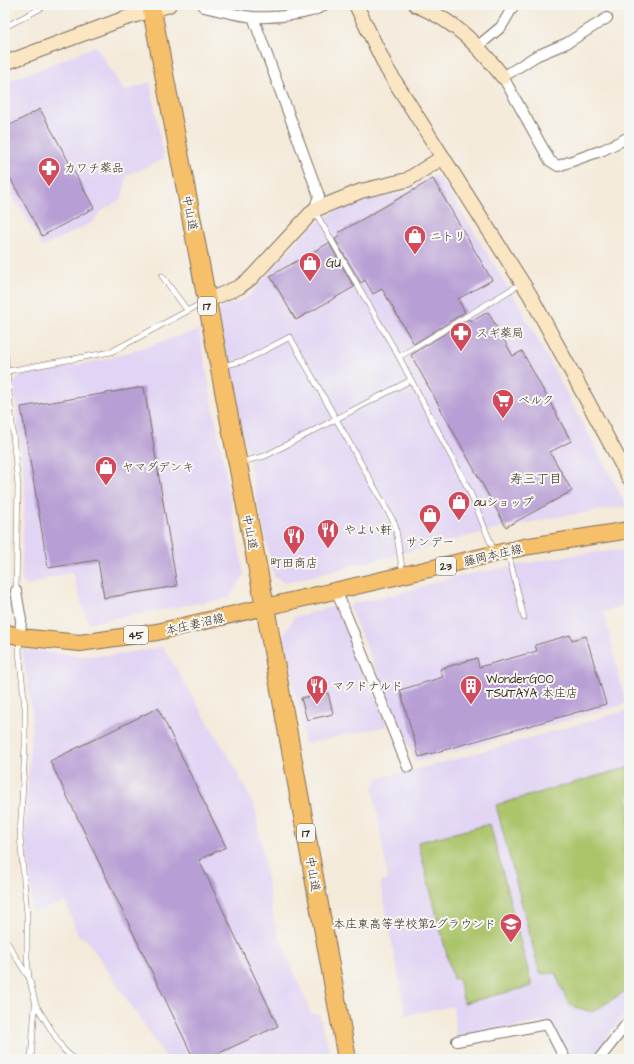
<svg xmlns="http://www.w3.org/2000/svg" width="634" height="1064" viewBox="0 0 634 1064" font-family="'Architects Daughter','Klee One',sans-serif">
<style>
.built{fill:#e1d4f4}
.green{fill:#abc56a;stroke:#737844}
.building{fill:#b79ed4}
.lines{fill:none;stroke-linecap:round;stroke-linejoin:round}
.lane-casing{stroke:#7c6d60;stroke-width:6}
.street-casing{stroke:#7c6d60;stroke-width:12}
.secondary-casing{stroke:#7c6d60;stroke-width:16}
.primary-casing{stroke:#7c6d60;stroke-width:18}
.highway-casing{stroke:#7c6d60;stroke-width:20}
.lane{stroke:#fff;stroke-width:5}
.street{stroke:#fff;stroke-width:10}
.secondary{stroke:#fbe6c4;stroke-width:14}
.primary{stroke:#f6c06b;stroke-width:16}
.highway{stroke:#f6c06b;stroke-width:18}
.labels{text-anchor:middle;stroke-width:4;stroke-linejoin:round;paint-order:stroke}
.shield{fill:#f6f6f2;stroke:#73675e;stroke-width:1}
.shield-label{font-size:11px;font-weight:bold;fill:#3b2a1e}
.poi-label{font-size:12px;fill:#3b2a1e;stroke:#f6f6f2;text-anchor:start}
.street-label{font-size:12px;fill:#3b2a1e;stroke:#f6f6f2}
.neighbourhood-label{font-size:13px;fill:#3b2a1e;stroke:#f6f6f2}
</style>
<rect width="100%" height="100%" fill="#f6f6f2"/>
<filter id="ink" filterUnits="userSpaceOnUse"><feTurbulence type="fractalNoise" baseFrequency=".025" numOctaves="2"/><feDisplacementMap in="SourceGraphic" scale="8" xChannelSelector="R" yChannelSelector="G"/><feConvolveMatrix kernelMatrix="1 2 1 2 8 2 1 2 1" color-interpolation-filters="sRGB"/></filter>
<filter id="wash" filterUnits="userSpaceOnUse"><feTurbulence type="fractalNoise" baseFrequency=".012" numOctaves="4" result="noise"/><feDisplacementMap in="SourceGraphic" scale="16" xChannelSelector="R" yChannelSelector="G"/><feGaussianBlur stdDeviation="0.9" result="paint"/><feColorMatrix in="noise" values="0 0 0 0 0 0 0 0 0 0 0 0 0 0 0 0 0 1.4 0 .05"/><feComposite in="paint" operator="in"/></filter>
<g filter="url(#wash)">
<rect width="100%" height="100%" fill="#f4eada"/>
<!-- built -->
<path class="built" d="M96,46L124,91L150,82L164,159L127,175L122,198L99,213L93,222L42,247L5,182V83Z
M432,175L441,179L519,305L627,506L556,517L473,535L285,583L274,577L217,313L223,306L235,303L248,297L293,246L313,226L330,214L363,200L406,192Z
M199,330L244,575L229,598L88,623L72,571L27,586L21,580L25,489L14,383L20,376L107,359Z
M629,550V603L604,612L626,704L416,762L349,607L353,603L397,594L451,578L517,565L578,554Z
M333,607L340,611L388,726L305,744L284,635L294,617Z
M163,647L233,764L255,808L274,922L311,1014H319L332,1059H167L87,940L78,936L66,902L32,912L30,866L25,837L32,712L22,649L82,656L114,655Z
M629,710V1011L612,1030L592,1059H572L550,1020L456,1038L453,1006L406,1015L380,882L388,880L373,787L378,778L430,766Z"/>
<!-- green -->
<path class="green" d="M629,767V989L592,1012L569,1005L555,973L540,974L496,805Z
M490,824L532,986L464,1003L458,978L453,979L418,842Z"/>
<g id="blocks">
<!-- building -->
<path class="building" d="M40,109L94,208L42,236L5,169V128Z
M433,179L492,280L458,299L465,312L414,344L382,289L373,294L365,280L361,283L335,239L340,236L338,233Z
M329,243L354,287L296,320L270,276Z
M488,312L513,356L522,351L571,441L550,452L572,491L506,527L411,355L469,319L471,322Z
M144,387L177,586L104,598L98,560L48,568L21,407Z
M570,635L572,640L586,636L606,704L419,757L400,690L443,677L440,669L477,658L479,667L537,651L535,645Z
M328,693L333,714L307,720L301,698Z
M158,708L226,847L199,860L278,1026L206,1059H194L50,761Z"/>
</g>
</g>
<g filter="url(#ink)">
<use href="#blocks" fill-opacity="0" stroke="#7c6d60" stroke-width="1"/>
<g class="lines">
<!-- lane casing -->
<g class="lane-casing">
<path id="lane" d="M5,27L47,5
M314,210L399,357L470,492L494,551
M162,276L187,310
M5,352L18,486L16,591
M399,357L522,283
M223,366L246,360L290,337L395,524L403,574
M8,371L111,352L204,302
M241,462L265,456L411,380
M508,552L524,618
M20,640L19,651L25,708V747L20,836L27,914V958L29,977L36,1005L63,1049L74,1059
M5,939L27,975
M31,1059L35,1006"/>
</g>
<!-- street casing -->
<g class="street-casing">
<path id="street" d="M204,7C220,11 237,15 253,17C269,18 312,15 324,5
M253,17L319,196L314,210
M607,18L567,43L536,56L503,77L550,161L558,166L603,150L629,137
M478,46L501,27L514,5
M336,590L408,767
M16,591L21,620L20,637
M457,1041L547,1024L565,1059
M599,1059L629,1021"/>
</g>
<!-- secondary casing -->
<g class="secondary-casing">
<path id="secondary" d="M356,5L387,69L530,295L629,478
M416,5C455,21 477,44 503,77
M5,63L123,19L169,5
M206,301L239,287L251,278L314,210L361,191L407,180L443,157"/>
</g>
<!-- primary casing -->
<g class="primary-casing">
<path id="primary" d="M5,632L20,637L80,643L157,632L524,547L629,530"/>
</g>
<!-- highway casing -->
<g class="highway-casing">
<path id="highway" d="M151,5L265,607L347,1059"/>
</g>
<!-- lane -->
<use href="#lane" class="lane"/>
<!-- street -->
<use href="#street" class="street"/>
<!-- secondary -->
<use href="#secondary" class="secondary"/>
<!-- primary -->
<use href="#primary" class="primary"/>
<!-- highway -->
<use href="#highway" class="highway"/>
</g>
</g>
<!-- icons -->
<defs>
<g id="pharmacy-pin" transform="scale(1.15)"><path d="M0 17L-7.5 6A9.5 9.5 0 1 1 7.5 6Z" fill="#d1495b" stroke="#f6f6f2"/><path d="M-2-6h4v4h4v4h-4v4h-4v-4h-4v-4h4Z" fill="#fff"/></g>
<g id="shop-pin" transform="scale(1.15)"><path d="M0 17L-7.5 6A9.5 9.5 0 1 1 7.5 6Z" fill="#d1495b" stroke="#f6f6f2"/><path d="M-5-2.5h2.3a2.7 3.5 0 0 1 5.4 0H5L5.5 6h-11ZM-1.5-2.5h3a1.5 2.3 0 0 0-3 0Z" fill="#fff"/></g>
<g id="supermarket-pin" transform="scale(1.15)"><path d="M0 17L-7.5 6A9.5 9.5 0 1 1 7.5 6Z" fill="#d1495b" stroke="#f6f6f2"/><path d="M-6-5.5h2.5l.6 2H6L4.5 2H-2.5L-4.4-4H-6ZM-1.5 3.2a1.3 1.3 0 1 0 .1 0ZM3 3.2a1.3 1.3 0 1 0 .1 0Z" fill="#fff"/></g>
<g id="restaurant-pin" transform="scale(1.15)"><path d="M0 17L-7.5 6A9.5 9.5 0 1 1 7.5 6Z" fill="#d1495b" stroke="#f6f6f2"/><path d="M-5-6h1v4h1v-4h1v4h1v-4h1v5L-1.5 .5V6h-2V.5L-5-1ZM5-6V6H3V1.5H1.5Q1.5-4 5-6Z" fill="#fff"/></g>
<g id="building-pin" transform="scale(1.15)"><path d="M0 17L-7.5 6A9.5 9.5 0 1 1 7.5 6Z" fill="#d1495b" stroke="#f6f6f2"/><path d="M-4-6H4V6H1V3H-1V6H-4ZM-2.5-4.3h1.7v1.8h-1.7ZM.8-4.3h1.7v1.8H.8ZM-2.5-1h1.7V.8h-1.7ZM.8-1h1.7V.8H.8Z" fill="#fff"/></g>
<g id="school-pin" transform="scale(1.15)"><path d="M0 17L-7.5 6A9.5 9.5 0 1 1 7.5 6Z" fill="#d1495b" stroke="#f6f6f2"/><path d="M0-5L7-2L0 1L-7-2ZM-4 1L0 2.5L4 1V4Q0 6-4 4Z" fill="#fff"/></g>
</defs>
<g fill-rule="evenodd">
<use href="#pharmacy-pin" x="49" y="168"/>
<use href="#shop-pin" x="415" y="236"/>
<use href="#shop-pin" x="310" y="263"/>
<use href="#pharmacy-pin" x="461" y="333"/>
<use href="#supermarket-pin" x="503" y="400"/>
<use href="#shop-pin" x="106" y="467"/>
<use href="#shop-pin" x="459" y="502"/>
<use href="#shop-pin" x="430" y="515"/>
<use href="#restaurant-pin" x="328" y="530"/>
<use href="#restaurant-pin" x="294" y="536"/>
<use href="#restaurant-pin" x="317" y="686"/>
<use href="#building-pin" x="471" y="686"/>
<use href="#school-pin" x="511" y="924"/>
</g>
<g class="labels">
<!-- shield labels -->
<g class="shield">
<rect x="198" y="297" width="18" height="18" rx="3"/>
<rect x="436" y="557" width="20" height="18" rx="3"/>
<rect x="124" y="626" width="24" height="18" rx="3"/>
<rect x="297" y="824" width="18" height="18" rx="3"/>
</g>
<g class="shield-label">
<text x="207" y="310">17</text>
<text x="446" y="570">23</text>
<text x="136" y="639">45</text>
<text x="306" y="837">17</text>
</g>
<!-- poi labels -->
<g class="poi-label">
<text x="64" y="172">カワチ薬品</text>
<text x="430" y="240">ニトリ</text>
<text x="326" y="267">GU</text>
<text x="476" y="337">スギ薬局</text>
<text x="518" y="404">ベルク</text>
<text x="122" y="471">ヤマダデンキ</text>
<text x="474" y="506">auショップ</text>
<text x="344" y="534">やよい軒</text>
<text x="430" y="546" text-anchor="middle">サンデー</text>
<text x="294" y="567" text-anchor="middle">町田商店</text>
<text x="486" y="683">WonderGOO<tspan x="486" dy="14">TSUTAYA 本庄店</tspan></text>
<text x="332" y="690">マクドナルド</text>
<text x="496" y="928" text-anchor="end">本庄東高等学校第2グラウンド</text>
</g>
<!-- street labels -->
<g class="street-label">
<text transform="translate(190 213) rotate(79)" y="4">中山道</text>
<text transform="translate(250 532) rotate(79)" y="4">中山道</text>
<text transform="translate(493 555) rotate(-13)" y="4">藤岡本庄線</text>
<text transform="translate(195 624) rotate(-13)" y="4">本庄妻沼線</text>
<text transform="translate(313 874) rotate(80)" y="4">中山道</text>
</g>
<!-- neighbourhood labels -->
<g class="neighbourhood-label">
<text x="536" y="483">寿三丁目</text>
</g>
</g>
<!-- margin -->
<rect width="634" height="1064" fill="none" stroke="#f6f6f2" stroke-width="20"/>
</svg>
